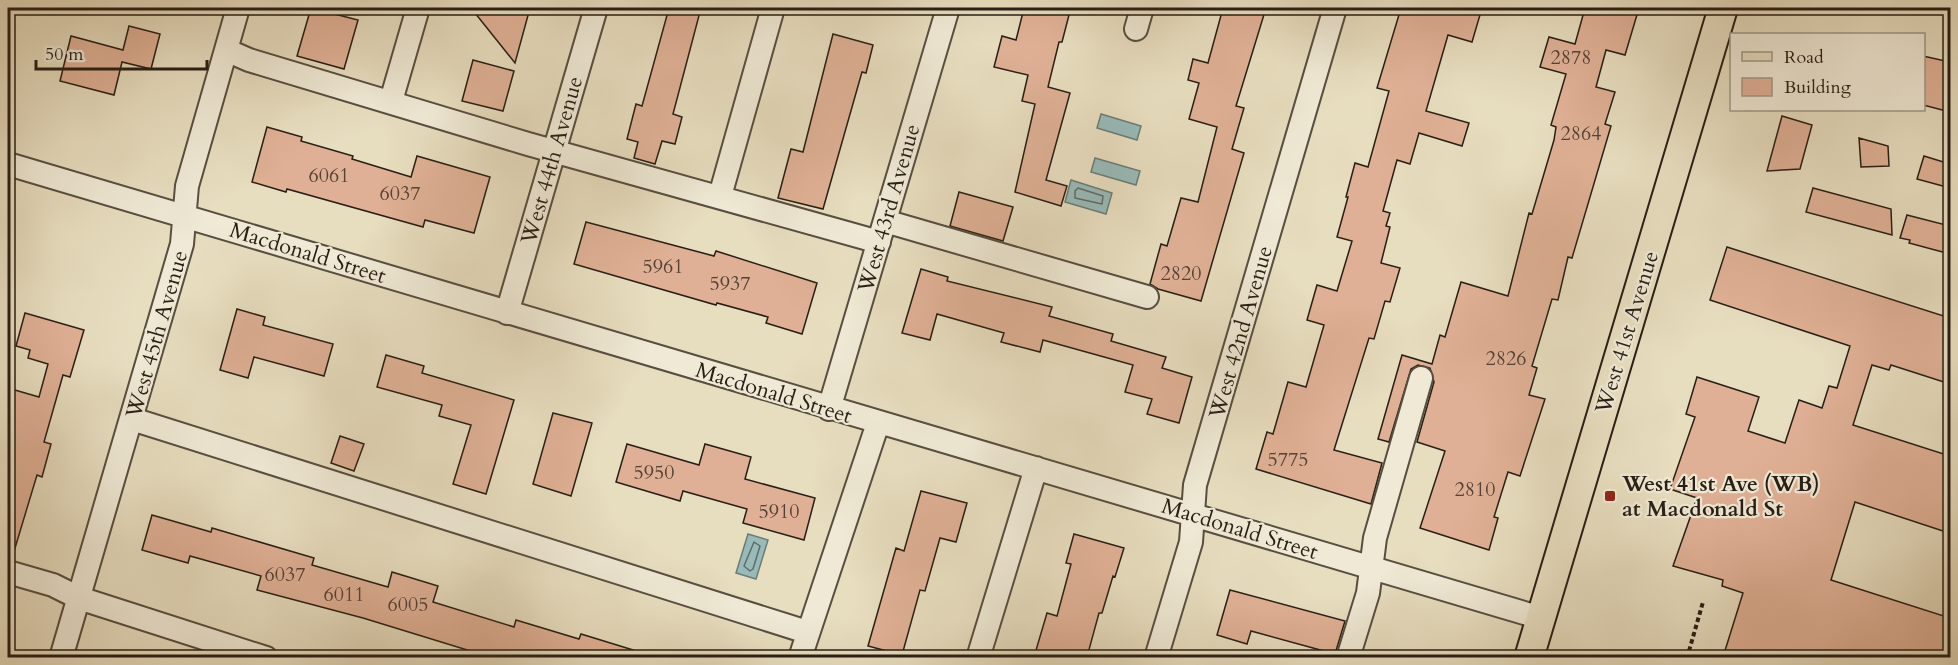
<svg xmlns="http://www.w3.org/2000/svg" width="1958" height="665" viewBox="0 0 1958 665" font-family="Cardo,serif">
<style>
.water{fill:#98bab8;stroke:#6b7c77;stroke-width:1.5}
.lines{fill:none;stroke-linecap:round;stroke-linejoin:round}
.shore{stroke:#606c66;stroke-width:1.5}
.building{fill:#dfb095;stroke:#281e15;stroke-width:1.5}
.minor-casing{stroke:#584e40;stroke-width:26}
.major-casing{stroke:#281e15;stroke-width:32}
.path{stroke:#281e15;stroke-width:4;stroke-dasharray:4.5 3;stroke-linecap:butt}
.minor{stroke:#efe9d5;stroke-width:22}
.major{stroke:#e7ddbf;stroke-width:28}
.poi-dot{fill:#8f2418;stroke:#efe9d5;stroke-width:2}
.labels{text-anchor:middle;stroke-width:4.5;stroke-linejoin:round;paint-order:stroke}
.number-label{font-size:20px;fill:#564235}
.street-label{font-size:22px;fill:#281e15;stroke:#efe9d5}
.poi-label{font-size:22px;font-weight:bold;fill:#281e15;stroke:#efe9d5;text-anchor:start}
</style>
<rect width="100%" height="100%" fill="#e7ddbf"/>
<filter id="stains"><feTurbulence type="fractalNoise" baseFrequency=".00333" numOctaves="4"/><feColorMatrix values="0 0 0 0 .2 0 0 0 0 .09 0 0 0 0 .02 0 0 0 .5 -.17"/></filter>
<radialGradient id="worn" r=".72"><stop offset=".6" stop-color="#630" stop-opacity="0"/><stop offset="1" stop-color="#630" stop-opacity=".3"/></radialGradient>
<!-- water -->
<path class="water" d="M1101,114L1141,126L1137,140L1097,128Z
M1095,158L1140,171L1136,185L1091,172Z
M1071,180L1112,193L1106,214L1065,202Z
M748,534L768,540L756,579L736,573Z"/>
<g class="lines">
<!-- shore -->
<path class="shore" d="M1078,188L1103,196L1102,204L1075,198V191Z
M754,542L760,546L753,569L750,571L744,566Z"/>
</g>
<!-- building -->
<path class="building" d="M311,8L358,20L344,69L297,56Z
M471,8H530L515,63Z
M669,8H701L673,114L682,117L675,144L662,141L655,164L634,158L638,142L627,139L636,104L642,106Z
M1024,8H1038L1069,15L1062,42H1059L1048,87L1070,93L1046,180L1067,186L1061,206L1015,192L1035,104L1022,101L1028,75L994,67L1002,36L1016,40Z
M1223,8H1266L1236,106L1244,108L1232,149L1244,153L1201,301L1158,289L1150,284L1161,244L1167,246L1181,198L1198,202L1217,127L1189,119L1199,83L1188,80L1193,59L1208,63Z
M1401,8H1482L1472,42L1448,35L1426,111L1469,123L1462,146L1419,133L1410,164L1397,160L1383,211L1390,213L1386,226L1390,227L1381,263L1400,268L1390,302L1385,301L1374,339L1369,338L1334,450L1382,463L1371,504L1256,469L1267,432L1273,434L1288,382L1306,387L1324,325L1307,320L1317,285L1337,291L1352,241L1337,237L1348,197H1346L1355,163L1368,167L1389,91L1377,88Z
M1585,8H1639L1625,55L1606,50L1596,87L1615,92L1605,124L1611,126L1572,258L1568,257L1558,300L1552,299L1532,366L1537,368L1529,395L1545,399L1520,476L1508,472L1494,517L1498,518L1489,550L1420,528L1445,451L1417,442L1434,382L1430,368L1418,365L1411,369L1389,442L1378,439L1402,355L1432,364L1440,335L1445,337L1461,282L1508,296L1529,213L1532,214L1554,140L1556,127L1551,125L1566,74L1540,67L1549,37L1575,44Z
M129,26L160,34L151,69L122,62L114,95L60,81L71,36L123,50Z
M833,34L873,45L866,73L862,72L823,209L778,198L791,149L803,152Z
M1923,56L1950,62V112L1923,105Z
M473,60L514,71L503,111L462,101Z
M1782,116L1812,125L1800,169L1767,171Z
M267,127L302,137L301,141L353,156L352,159L411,177L417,156L490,177L474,233L425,220L423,227L287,189L286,192L252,182Z
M1859,138L1888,146L1889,166L1861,167Z
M1924,156L1950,164V188L1917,179Z
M1813,188L1891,209L1892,235L1806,212Z
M959,192L1013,207L1003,241L950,226Z
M1907,215L1950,226V254L1909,243L1910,240L1900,238Z
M586,222L714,256L716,251L817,283L802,334L766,323L768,317L717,303L716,305L574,264Z
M1727,247L1950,318V384L1891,365L1889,370L1872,365L1853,425L1950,456V517L1946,532L1855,502L1831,580L1950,618V657H1723L1743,593L1722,586L1723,580L1673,566L1697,498L1670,489L1695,417L1686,414L1697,377L1759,397L1748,431L1785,443L1799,400L1822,408L1829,386L1837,388L1850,346L1710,300Z
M921,269L948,277L947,281L1052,307L1049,316L1113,334L1111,341L1166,357L1162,368L1192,377L1179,423L1147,414L1152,399L1125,392L1133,365L1043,340L1040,352L1001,342L1004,333L937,314L930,340L902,333Z
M237,309L265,317L263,325L333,344L324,376L254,357L248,378L220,370Z
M25,313L84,330L70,377L63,375L44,442L51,444L42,477L37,475L12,558L8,557V388L39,397L48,364L28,358L30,350L16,346Z
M386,355L424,366L422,373L514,400L486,494L453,484L471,425L439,416L442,405L377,387Z
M553,413L592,423L571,496L533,484Z
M340,436L364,444L354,471L331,463Z
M627,444L699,465L705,444L751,457L745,479L815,498L804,540L743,523L747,509L683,491L680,501L616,482Z
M921,491L967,503L956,542L940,538L925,591L920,590L902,655L868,646L896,548L904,551Z
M152,515L211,532L212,528L314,558L312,565L388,587L392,572L438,586L433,602L514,627L516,620L579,639L581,634L643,653L642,657H490L363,618L257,590L261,576L190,556L188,563L142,550Z
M1074,534L1124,548L1115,577L1113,576L1102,613H1099L1087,657H1034L1047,613L1057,616L1071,564L1066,563Z
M1230,590L1345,621L1335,654L1251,631L1247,644L1217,635Z"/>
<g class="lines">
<!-- minor casing -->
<g class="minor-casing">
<path id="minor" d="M1136,29L1142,8
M226,50L249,60L528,144L879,242
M391,101L418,8
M8,164L1541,618
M720,196L773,8
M885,221L1147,297
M507,313L596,8
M829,409L948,8
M132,419L807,632
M8,572L53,585L79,598L266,658
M61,658L182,244L187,186L238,8
M800,658L878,423
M978,658L1036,468
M1156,658L1191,542L1195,485L1335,8
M1348,658L1368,593L1375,538L1421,378"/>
</g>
<!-- major casing -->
<g class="major-casing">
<path id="major" d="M1529,658L1723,8"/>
</g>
<!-- path -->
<path class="path" d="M1687,658L1703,602"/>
<!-- minor -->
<use href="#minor" class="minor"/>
<!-- major -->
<use href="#major" class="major"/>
</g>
<!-- markers -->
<rect class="poi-dot" x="1604" y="490" width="12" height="12" rx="3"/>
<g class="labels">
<!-- number labels -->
<g class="number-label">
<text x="1571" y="64">2878</text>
<text x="1581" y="140">2864</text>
<text x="329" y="182">6061</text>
<text x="400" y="200">6037</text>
<text x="663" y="273">5961</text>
<text x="1181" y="280">2820</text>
<text x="730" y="290">5937</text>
<text x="1506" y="365">2826</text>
<text x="1288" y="466">5775</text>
<text x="654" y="479">5950</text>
<text x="1475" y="496">2810</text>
<text x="779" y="518">5910</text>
<text x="285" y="581">6037</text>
<text x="344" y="601">6011</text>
<text x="408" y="611">6005</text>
</g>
<!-- street labels -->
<g class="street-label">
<text transform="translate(551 160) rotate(-74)" y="8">West 44th Avenue</text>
<text transform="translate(888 208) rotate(-74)" y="8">West 43rd Avenue</text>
<text transform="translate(308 252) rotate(17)" y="8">Macdonald Street</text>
<text transform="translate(1240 332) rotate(-74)" y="8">West 42nd Avenue</text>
<text transform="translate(1626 332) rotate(-73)" y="8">West 41st Avenue</text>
<text transform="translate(156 334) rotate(-74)" y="8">West 45th Avenue</text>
<text transform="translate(774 392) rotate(17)" y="8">Macdonald Street</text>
<text transform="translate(1240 528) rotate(17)" y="8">Macdonald Street</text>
</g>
<!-- poi labels -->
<g class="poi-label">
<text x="1622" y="491">West 41st Ave (WB)<tspan x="1622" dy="25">at Macdonald St</tspan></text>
</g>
</g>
<!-- margin -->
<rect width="1958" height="665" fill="none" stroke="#e7ddbf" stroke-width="30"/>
<rect x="9" y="9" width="1940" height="647" fill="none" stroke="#281e15" stroke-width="3"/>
<rect x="15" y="15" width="1928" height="635" fill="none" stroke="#281e15" stroke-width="1.5"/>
<!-- legend -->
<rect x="1730" y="33" width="195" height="78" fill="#efe9d5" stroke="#9f9888" stroke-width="1.5"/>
<rect x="1742" y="52" width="30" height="9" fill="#e7ddbf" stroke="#9f9888" stroke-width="1.5"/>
<text x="1784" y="63" font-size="18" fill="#281e15">Road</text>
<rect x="1742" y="78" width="30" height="18" fill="#dfb095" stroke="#9f9888" stroke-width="1.5"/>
<text x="1784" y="93" font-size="18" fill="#281e15">Building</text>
<!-- scale -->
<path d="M36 60v9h171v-9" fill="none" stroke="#281e15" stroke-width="3"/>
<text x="45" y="60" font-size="18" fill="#281e15" stroke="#efe9d5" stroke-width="4.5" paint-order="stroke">50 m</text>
<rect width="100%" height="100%" filter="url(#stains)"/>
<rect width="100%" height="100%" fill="url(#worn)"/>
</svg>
